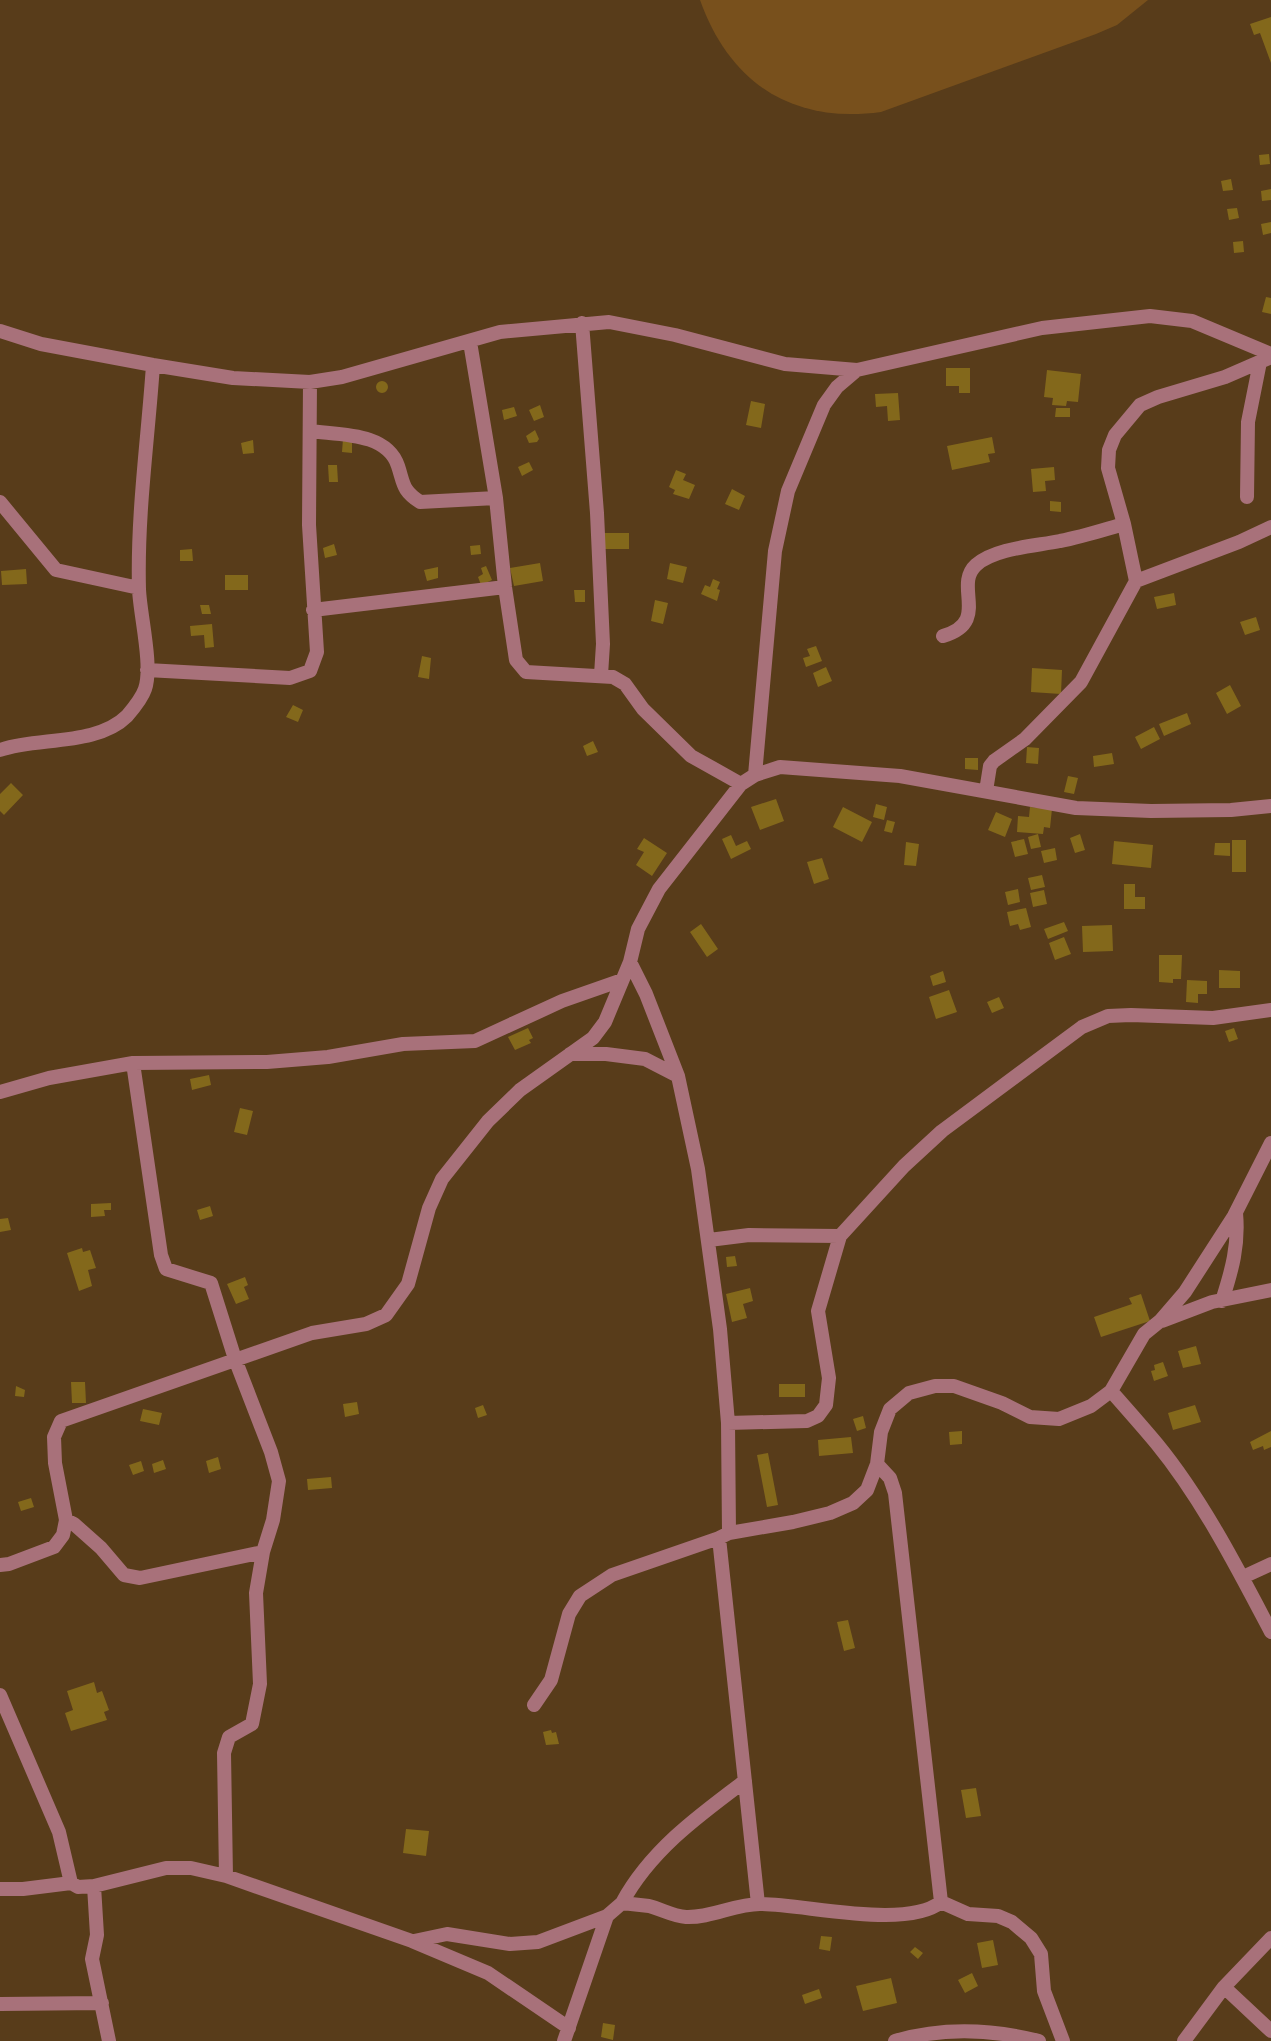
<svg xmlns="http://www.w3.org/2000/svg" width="1271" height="2041" viewBox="0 0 1271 2041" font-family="Lato,sans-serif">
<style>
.green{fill:#78501c}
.building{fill:#83681b}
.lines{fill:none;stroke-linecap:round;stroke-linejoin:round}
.minor{stroke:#a8717a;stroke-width:14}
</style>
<rect width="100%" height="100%" fill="#583c1a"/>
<!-- green -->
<path class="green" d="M700,0H1148L1117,25L1096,34L881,112C793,124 730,84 700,0Z"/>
<!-- building -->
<path class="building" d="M1271,17V63L1260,33L1254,35L1250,24Z
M1269,154L1270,164L1260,165L1259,155Z
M1231,179L1233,190L1223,191L1221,181Z
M1271,189V200L1262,201L1261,191Z
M1237,208L1239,218L1229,220L1227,209Z
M1271,222V233L1263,235L1261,224Z
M1243,241L1244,252L1234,253L1233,242Z
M1266,297L1271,298V314L1262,312Z
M946,368H970V393H959V386H946Z
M1047,370L1081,374L1078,402L1067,401L1066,406L1052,405L1053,398L1044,397Z
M376 387a6 6 0 1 1 12 0a6 6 0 1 1-12 0Z
M898,393L900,420L888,421L887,406L876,407L875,394Z
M751,401L765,404L761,428L746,425Z
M540,405L544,417L534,421L529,410Z
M514,407L517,416L504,420L502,410Z
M1056,408H1070V417H1055Z
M535,430L539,439L537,442L529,443L526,436Z
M992,437L995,453L988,454L990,462L952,470L947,446Z
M343,439L352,440V453L342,452Z
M253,440L254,453L243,454L241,443Z
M529,462L533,470L522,476L518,467Z
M328,465H337L338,482H329Z
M1054,467L1055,480L1045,481L1046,491L1033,492L1031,469Z
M676,470L686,474L683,480L695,485L689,499L673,494L675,490L669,487Z
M732,489L745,496L739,510L725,504Z
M1050,501L1061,502V512L1050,511Z
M603,533H629V549H603Z
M334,544L337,555L325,558L323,548Z
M480,545L481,554L471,555L470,546Z
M192,549L193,561H180V550Z
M540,563L543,581L514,586L510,568Z
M670,563L687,567L683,583L667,579Z
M486,566L492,580L481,585L478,577L483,574L481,568Z
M438,567V578L427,581L424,570Z
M26,569L27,584L2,585L1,571Z
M225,575H248V590H225Z
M713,579L720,582L717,589L720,590L717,601L701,594L705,585L710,587Z
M574,590H585V602H575Z
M1174,593L1176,605L1157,609L1154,597Z
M655,600L668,603L663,624L651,621Z
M200,605H209L211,614H202Z
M1256,617L1260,630L1245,635L1240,622Z
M212,624L214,647L205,648L204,635L191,636L190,626Z
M816,646L822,661L806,667L803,658L810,656L807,649Z
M422,656L431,658L429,679L418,677Z
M826,667L832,681L818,687L813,673Z
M1032,668L1062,670L1061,694L1031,692Z
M1230,685L1241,706L1227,714L1216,693Z
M293,705L303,710L298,722L286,717Z
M1187,713L1191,724L1164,736L1159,724Z
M1154,727L1160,739L1141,749L1135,737Z
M593,741L598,752L587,756L583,746Z
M1027,747L1039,748L1038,764L1026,763Z
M1112,753L1114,764L1094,767L1093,756Z
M965,758H978V770L965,769Z
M1068,776L1078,778L1074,794L1064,792Z
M11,783L23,795L4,815L0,811V794Z
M776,799L784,821L760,830L751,807Z
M876,804L887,807L884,820L873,817Z
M843,807L872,822L862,842L833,827Z
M1030,807L1052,809L1050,828L1044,827L1043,834L1017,832L1018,816L1029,817Z
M996,812L1012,819L1005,837L988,830Z
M887,820L895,822L892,833L884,831Z
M1038,834L1041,847L1031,849L1028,837Z
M1080,834L1085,850L1075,853L1070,838Z
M731,835L736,846L747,841L751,849L731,859L722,839Z
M644,838L667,853L652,876L636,865L644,852L637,849Z
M1024,839L1028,854L1015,857L1011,842Z
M1232,840H1246V872H1232Z
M1114,841L1153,845L1151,868L1112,864Z
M906,842L919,844L916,866L904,865Z
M1215,843H1230V856L1214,855Z
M1055,848L1057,860L1044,863L1041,851Z
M822,858L829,879L814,884L807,862Z
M1042,875L1045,887L1031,890L1028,878Z
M1124,884H1135V897H1145V909H1124Z
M1018,889L1020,902L1008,905L1005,892Z
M1044,890L1047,904L1033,907L1030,893Z
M1026,908L1031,927L1020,930L1018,924L1010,926L1007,912Z
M1064,922L1068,931L1048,939L1044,929Z
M701,924L718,949L707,957L690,932Z
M1112,925L1113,951L1083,952L1082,926Z
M1064,937L1071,954L1055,960L1049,943Z
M1159,955H1182L1181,979H1173V983L1159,982Z
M1219,970L1240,971V988H1219Z
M943,971L946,982L933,986L930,976Z
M1187,980L1207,981V994H1198V1003L1186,1002Z
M949,990L957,1012L936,1019L929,997Z
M999,997L1004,1008L992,1013L987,1002Z
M528,1028L533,1038L529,1040L531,1043L515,1050L508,1037Z
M1234,1028L1238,1039L1229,1042L1225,1031Z
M209,1075L211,1085L192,1090L190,1079Z
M240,1108L253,1111L247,1135L234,1132Z
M111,1203V1210H104L105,1216L91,1217V1204Z
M210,1206L213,1216L200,1220L197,1210Z
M8,1218L11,1230L0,1232V1219Z
M82,1248L83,1252L90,1250L96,1268L88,1270L92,1286L79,1291L67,1253Z
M735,1256L737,1266L727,1267L726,1257Z
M245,1277L248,1285L244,1287L249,1299L236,1304L227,1284Z
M750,1288L753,1301L743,1304L747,1318L732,1322L726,1294Z
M1141,1294L1150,1321L1101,1337L1094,1317L1132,1304L1129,1298Z
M1196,1346L1201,1364L1183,1368L1178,1351Z
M1163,1362L1168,1376L1154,1381L1151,1371L1155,1370L1154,1365Z
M71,1382H85L86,1403H72Z
M779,1384H805V1397H779Z
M16,1386L25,1390L24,1397L15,1396Z
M357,1402L359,1414L345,1417L343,1404Z
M483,1405L487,1415L478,1418L475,1408Z
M1195,1405L1201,1422L1173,1430L1168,1413Z
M143,1409L162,1413L159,1425L140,1421Z
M863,1416L866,1428L857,1431L853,1419Z
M962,1431V1444L950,1445L949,1432Z
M1271,1431V1447L1264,1450L1263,1446L1253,1450L1250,1442Z
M851,1437L853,1453L819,1456L818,1440Z
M768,1453L778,1505L767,1507L757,1455Z
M218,1457L221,1469L209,1473L206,1461Z
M163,1460L166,1469L154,1473L152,1464Z
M141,1461L144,1471L133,1475L129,1465Z
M331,1477L332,1488L308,1490L307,1479Z
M31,1498L34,1507L21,1511L18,1502Z
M848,1620L855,1648L844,1651L837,1622Z
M94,1682L97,1693L102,1691L109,1710L104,1712L107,1720L71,1731L65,1713L73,1710L67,1691Z
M551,1730L552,1733L556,1732L559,1744L546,1745L543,1732Z
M976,1788L981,1816L966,1818L961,1790Z
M406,1829L429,1831L426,1856L403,1853Z
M821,1936L832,1937L830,1951L819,1949Z
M993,1940L998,1965L982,1968L977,1943Z
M915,1947L923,1953L918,1959L910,1952Z
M972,1973L978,1986L965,1993L958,1980Z
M891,1978L897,2003L863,2011L856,1986Z
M819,1989L822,1998L805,2004L802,1995Z
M603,2023L615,2025L613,2040L601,2037Z"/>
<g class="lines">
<!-- minor -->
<path class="minor" d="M582,323L597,513L603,644L601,675
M0,331L41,344L153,365L233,378L310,382L342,377L500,332L609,322L675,335L785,364L857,370L1042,328L1150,316L1192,321L1271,354
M470,342L496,498L505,587L516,660L526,672L613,677L625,684L643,709L691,756L741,784
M310,431C339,435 387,432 398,466C404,484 402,490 420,502L496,498
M1247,497L1248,422L1260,362
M0,502L56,570L139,588
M1136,581L1239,542L1271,527
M313,610L505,587
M943,636C991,622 953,586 976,565C995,548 1036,546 1060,541C1082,537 1103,530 1124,524
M147,670L290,678L310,671L317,652L309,525L310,382
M0,750C37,737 97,746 127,716C133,709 142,698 145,689C153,666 140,615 139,589C137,514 148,439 153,365
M755,775L775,551L788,491L824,405L837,387L857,370
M986,791L990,766L994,761L1025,739L1081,682L1136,581L1124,524L1108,468L1109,450L1115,435L1140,405L1158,397L1225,377L1271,357
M630,962L646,994L678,1076L698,1169L720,1329L728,1423L729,1533
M570,1054H606L645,1059L678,1076
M133,1063L161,1255L166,1269L211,1283L235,1359L271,1452L279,1481L273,1520L263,1552L256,1593L260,1684L252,1724L229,1737L224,1753L226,1876
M0,1092L49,1078L133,1063L267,1062L328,1057L403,1044L475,1041L562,1001L622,980
M709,1240L749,1235L840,1236
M1222,1301C1232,1270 1239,1245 1236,1213
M1162,1321L1212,1302L1271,1290
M1111,1391C1126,1408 1142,1426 1157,1444C1202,1499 1238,1569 1271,1632
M728,1423L807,1421L818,1416L826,1405L829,1378L818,1311L840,1236L904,1166L942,1131L1082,1027L1108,1016L1131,1015L1213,1018L1271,1010
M877,1464L890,1478L895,1493L941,1902L968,1914L998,1916L1012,1922L1031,1938L1041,1954L1044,1991L1063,2041
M66,1520L74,1524L101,1548L124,1575L140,1578L263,1552
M0,1565L9,1564L54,1547L63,1535L66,1520L55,1463L54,1437L61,1421L312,1333L366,1324L386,1315L408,1284L429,1208L442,1179L488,1121L520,1090L593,1038L605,1022L630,962L638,929L659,889L741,784L755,775L780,767L900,776L1076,808L1151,811L1231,810L1271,806
M1243,1577L1271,1564
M0,1695L59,1832L71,1883L78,1887L94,1886L166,1868H191L226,1876L412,1941L488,1973L569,2028
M534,1705L551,1680L569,1614L580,1596L612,1575L719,1538
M94,1886L97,1935L92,1959L109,2041
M0,1889H23L71,1883
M622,1903C650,1851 698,1816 745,1781
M758,1904L719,1538L729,1533L793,1522L830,1513L853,1503L867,1490L877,1464L881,1432L890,1409L909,1393L935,1386H954L1002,1403L1030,1417L1059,1419L1091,1406L1111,1391L1144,1334L1160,1321L1185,1292L1234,1216L1271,1143
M414,1941L447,1934L510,1944L538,1942L607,1916L622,1903C631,1904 640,1905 649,1906C661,1909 673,1916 686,1917C711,1918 735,1904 760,1904C805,1904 906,1930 941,1902
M1224,1987L1271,2031
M0,2004L102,2003
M564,2041L607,1916
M895,2041C943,2027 991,2029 1039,2041
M1184,2041L1224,1987L1271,1938"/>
</g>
</svg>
